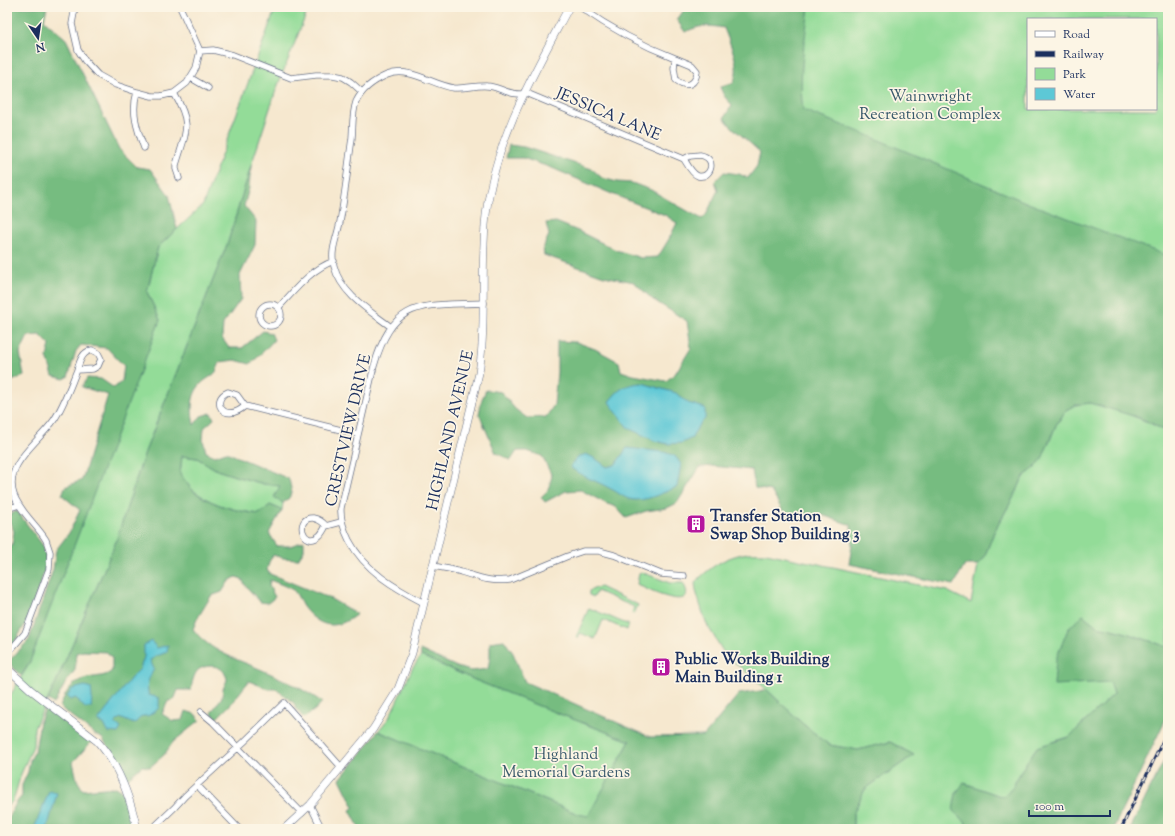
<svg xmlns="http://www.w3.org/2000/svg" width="1175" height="836" viewBox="0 0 1175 836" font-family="'Sorts Mill Goudy',serif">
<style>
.green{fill:#93dc98;stroke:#57867b;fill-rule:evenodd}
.forest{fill:#76bc80;stroke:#48766f}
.water{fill:#5dc8d6;stroke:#3c7c9a}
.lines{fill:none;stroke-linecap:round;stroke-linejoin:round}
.street-casing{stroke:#687086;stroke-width:7}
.secondary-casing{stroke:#687086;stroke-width:8}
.street{stroke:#fff;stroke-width:5.5}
.secondary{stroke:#fff;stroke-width:7}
.rail-casing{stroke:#1b2f5e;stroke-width:3}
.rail{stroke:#fcf5e5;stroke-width:1.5;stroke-dasharray:4.5;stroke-linecap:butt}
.labels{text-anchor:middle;stroke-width:3.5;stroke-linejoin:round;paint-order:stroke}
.park-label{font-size:16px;fill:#395a6c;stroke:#fcf5e5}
.street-label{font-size:16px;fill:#1b2f5e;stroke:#fcf5e5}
.poi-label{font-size:16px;font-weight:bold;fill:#1b2f5e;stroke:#fcf5e5;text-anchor:start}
</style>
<rect width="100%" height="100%" fill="#fcf5e5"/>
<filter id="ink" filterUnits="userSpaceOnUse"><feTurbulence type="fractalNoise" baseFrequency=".025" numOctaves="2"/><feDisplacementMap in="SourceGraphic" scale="8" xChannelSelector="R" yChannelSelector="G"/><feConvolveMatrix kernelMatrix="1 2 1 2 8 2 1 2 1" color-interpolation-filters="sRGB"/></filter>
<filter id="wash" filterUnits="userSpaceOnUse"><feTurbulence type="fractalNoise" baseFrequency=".012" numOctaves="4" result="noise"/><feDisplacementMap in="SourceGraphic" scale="16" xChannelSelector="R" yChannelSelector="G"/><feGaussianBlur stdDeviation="0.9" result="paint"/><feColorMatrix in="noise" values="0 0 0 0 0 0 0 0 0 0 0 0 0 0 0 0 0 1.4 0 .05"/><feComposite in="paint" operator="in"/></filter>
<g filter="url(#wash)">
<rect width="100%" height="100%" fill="#f6e8cf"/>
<!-- green -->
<path class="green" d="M276,7H309L276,90L251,166L228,242L145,452L115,544L57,680L34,728L33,746L21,774L13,801L7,806V701L29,664L121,420L160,320L147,292L158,247L203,205Z
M760,7H1168V273L921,207L733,124ZM1028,19H1156V109H1028Z
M1090,403C1117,410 1144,418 1168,433V647L1120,631L1096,626L1083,615L1111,682L1114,694L1069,737L1037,747L1026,763L1013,786L1003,797L964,783L966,823L964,829H853V814L865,789L913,755L890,742L858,750L829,745L803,724L764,687L724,653L706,623L696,591L695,583C707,569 725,557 743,554C750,552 758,553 766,553L947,591L971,603L978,565L984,558L994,532L1017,491L1023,477L1036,467L1049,443L1056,425L1066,410L1075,405Z
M182,456L197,458L217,470L238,477L264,484L281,486L275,497L283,503L282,510L270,505L260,514C237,511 215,506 197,493C190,489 185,480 180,474Z
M641,572L670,583H683C701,614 647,591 637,584L639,574Z
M600,587L638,605L634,614L632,613L634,607L597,591L594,597L589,595V591L596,588Z
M589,608L629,625L627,630L603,620L595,639L580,633L578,638L576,637Z
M421,656L475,680L539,706L630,741L588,817L578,814L378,731L389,718L412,669Z"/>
<!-- forest -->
<path class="forest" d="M7,7H47L44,20L66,39L119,149L137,167L150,169L169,195L177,229L158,247L147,292L160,320L29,664L21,676L8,662L29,640L53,570L56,550L69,533L80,510L62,495L65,487L82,480L108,395L82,387L87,378L101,379L114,388L122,381L124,366L107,348L81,345L76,351L68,377L64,379L53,376L47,357L50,345L40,335L28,336L20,353L24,376L7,383Z
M686,7H809C805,41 798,76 803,110L865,134L1028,203L1168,256V433L1153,424L1137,417L1090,403L1075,405L1066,410L1056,425L1042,459L1036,467L1023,477L1017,491L994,532L984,558L978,565H965L954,585L849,564L852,545L851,525L822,515L787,518L771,491L755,488L752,470L712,466L700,467L677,503L667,508L646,511L626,518L616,507L605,503L581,490L566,491L545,502L541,497L548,490L552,476L542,456L527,451H517L511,460L496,453L479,414L482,399L486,390L501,392L515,409L527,418L546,417L554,405L557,372V341L576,342L595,349L619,362L621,371L633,375L666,381L675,374L691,348L687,321L652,299L634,282L604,276L544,255L543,248L549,235L546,223L556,222L578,231L616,250L641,258L658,257L669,239L677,223L665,215L612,194L552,168L523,158H506L509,145L524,147L592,169L602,178L617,182L632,183L651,190L675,204L702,219L706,215L718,190L715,181L724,172L739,174L748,178L757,166L760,152L733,128L724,118L732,105L724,96L720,87L733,83C742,66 730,45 724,28C707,25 700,25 685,32L677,20Z
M251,166L249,188L244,206L256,221L255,245L240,275L241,299L223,324L222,338L229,348H242L263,331L271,333L274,340L257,358L250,364L235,360L220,362C215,376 215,373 204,381C190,393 191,408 194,425L201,416L211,413L214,419L204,428L203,440L206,452L215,456L226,452L289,479L292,493L288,499L283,503L274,497L280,486L264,484L238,477L217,470L197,458L182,456L180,474C185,480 190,489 196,493C215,506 237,511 259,514L270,505L282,510L269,533L277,546H290L304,541V550L298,559L283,558L273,555L269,562L267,570L270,574L331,599L357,614C337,630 321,629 304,608C300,603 298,594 293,590C287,586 277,583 270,580L269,586L275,597L268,603L260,602L245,585L242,579L236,577L229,581L222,592L211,596L197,619L193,629C210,652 237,659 262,670C283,679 303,689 322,702L316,709L304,718L296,709L294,703L276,689H268L249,681L230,705L217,718L211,713L222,697L223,689L227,680C227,678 226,676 225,674C221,664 204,664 197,671C193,677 192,683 191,690H178L174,700L168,701L162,714L173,721L183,720L186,711L195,714L200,720L173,742L164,755L150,767L142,766L128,778L122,774L118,762L102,738L94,734L60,707C67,688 74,679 94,677C101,676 106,676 112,671V658L107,652L83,651L76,653L75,670L65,684L54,704L48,700L57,680L115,544L145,452L228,242Z
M17,511L44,547L47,564L28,619L16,640L7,649V548L12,545L14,531L7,516Z
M1083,615L1097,626L1120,631L1168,647V714L1113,829H964L966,822L953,811L956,793L964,783L1003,797L1013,786L1026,763L1037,747L1069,737L1114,694L1110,682L1054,685L1056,659L1068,629Z
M504,640L513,653L525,682L650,737L704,736L739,694L767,690L803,724L829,745L858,750L890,742L914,755L865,789L853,814V829H360L350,810L354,807L340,779L365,749L378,731L578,814L588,816L630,741L539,706L475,680L421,656L420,650L457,667L471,671L488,669L490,657V642Z
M46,707L92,741L73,762L77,780L83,790L115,787L123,792L132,829H7V822L16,803L22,796V785L28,772L30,760L35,751L40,721Z
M1168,753V829H1130Z"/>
<!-- water -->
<path class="water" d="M642,383L676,393L688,403L705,408V419L698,426L692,438L682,443L668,444L655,441L628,428L609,402C618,389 626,384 642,383Z
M627,448L664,452L675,456L681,464L677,487C664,492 650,500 636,500C625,500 620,493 611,489C596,480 585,479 570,467L576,458L586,454L596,459L607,467L615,465Z
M151,641L157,648L168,645L167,652L157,656L150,660L154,669C149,678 145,685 149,695L159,698V708L148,716H142L134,724L120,718L115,723L121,728L118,733L108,732L104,724L98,721L131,678L140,669L144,657V645Z
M85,686L91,688L92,697L91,708H85L76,698L70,700L67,697L72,689Z
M49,791L57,793L47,829H34Z"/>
</g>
<g filter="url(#ink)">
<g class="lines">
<!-- street casing -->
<g class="street-casing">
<path id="street" d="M75,7L72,24L78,50L85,61L98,75L116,85L137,92L152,96H161L174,93L187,83L196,68L200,51L180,7
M580,7C610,28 641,45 675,58
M200,51L213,50L233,55L291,78L316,75H333L343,77L351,82L362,92
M675,58L692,65L697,71C696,84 688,89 676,80L674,68Z
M191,78L208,88
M137,92C131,112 137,129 144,148
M524,92L684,159
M174,93C193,126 186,131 176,165V169L179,178
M700,155C718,158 711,179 698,176C692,174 687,164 684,159L690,156Z
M259 315a11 11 0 1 1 22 0a11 11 0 1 1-22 0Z
M279,307C295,290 311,269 334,261
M391,327C370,311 341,294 334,266C330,250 337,238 340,222C345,195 348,166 352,138C353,127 352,114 356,102C362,89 373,81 387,75C410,66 432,85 454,88C465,89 476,85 487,86C493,86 499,89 505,91C510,93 516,94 522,94
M92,350L98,353L101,359L98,366L93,369L77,370C80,361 82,352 92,350Z
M228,392L237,395L245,406C223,425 210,399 228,392Z
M245,406L357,434
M7,506L13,507L19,505
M326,526C323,522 318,519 313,518C294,517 303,549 319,536C322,534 324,529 326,526L341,522
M433,566C442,568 452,569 461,572C481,578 489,582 510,580L568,556L583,551H599L614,555L661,574L684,576
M424,603C395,588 365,571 349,540C344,530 340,520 341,508L374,366C394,297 423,306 484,303
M7,654L25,633L49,569L50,552L46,540C37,525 20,512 14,495C3,464 39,442 54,420C64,405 70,387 77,370
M201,712L213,722L302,813
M197,785L239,829
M310,805L322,829
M152,829L174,808L185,796L244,742L284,703L342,768"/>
</g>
<!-- secondary casing -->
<g class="secondary-casing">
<path id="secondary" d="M7,668L31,690L97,741C119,765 130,797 137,829
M284,829L310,805L373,729L398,689L412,653L479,373C487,320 480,267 486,215C495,139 534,73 569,7"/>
</g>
<!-- street -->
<use href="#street" class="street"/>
<!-- secondary -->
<use href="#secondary" class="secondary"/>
<!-- rail casing -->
<g class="rail-casing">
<path id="rail" d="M1121,829L1168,730"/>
</g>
<!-- rail -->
<use href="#rail" class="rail"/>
</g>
</g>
<!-- icons -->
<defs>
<g id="building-square" transform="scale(1)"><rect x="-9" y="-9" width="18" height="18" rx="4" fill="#b5179e" stroke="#fcf5e5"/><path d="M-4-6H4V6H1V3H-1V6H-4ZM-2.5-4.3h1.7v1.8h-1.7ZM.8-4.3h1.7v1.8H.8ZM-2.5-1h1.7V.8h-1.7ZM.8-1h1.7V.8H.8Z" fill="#fff"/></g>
</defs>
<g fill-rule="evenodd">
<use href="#building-square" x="696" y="524"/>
<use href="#building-square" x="661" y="667"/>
</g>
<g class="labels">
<!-- park labels -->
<g class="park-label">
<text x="930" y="101">Wainwright<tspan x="930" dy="18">Recreation Complex</tspan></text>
<text x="566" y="759">Highland<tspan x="566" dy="18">Memorial Gardens</tspan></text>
</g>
<!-- street labels -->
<g class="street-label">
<text transform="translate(609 113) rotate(23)" y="6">JESSICA LANE</text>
<text transform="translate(347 430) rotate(-77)" y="6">CRESTVIEW DRIVE</text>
<text transform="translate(449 430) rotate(-77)" y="6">HIGHLAND AVENUE</text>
</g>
<!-- poi labels -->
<g class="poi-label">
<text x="710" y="521">Transfer Station<tspan x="710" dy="18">Swap Shop Building 3</tspan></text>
<text x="675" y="664">Public Works Building<tspan x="675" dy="18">Main Building 1</tspan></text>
</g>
</g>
<!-- margin -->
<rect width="1175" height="836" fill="none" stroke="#fcf5e5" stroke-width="24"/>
<!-- legend -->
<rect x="1027" y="18" width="130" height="92" fill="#fcf5e5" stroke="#a2a6af"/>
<rect x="1035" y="31" width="20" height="6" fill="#ffffff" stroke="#a2a6af"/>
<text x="1063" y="38" font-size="12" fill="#1b2f5e">Road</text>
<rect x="1035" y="51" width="20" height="6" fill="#1b2f5e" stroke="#a2a6af"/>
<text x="1063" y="58" font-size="12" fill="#1b2f5e">Railway</text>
<rect x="1035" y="68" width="20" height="12" fill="#93dc98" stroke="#a2a6af"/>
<text x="1063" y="78" font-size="12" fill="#1b2f5e">Park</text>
<rect x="1035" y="88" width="20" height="12" fill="#5dc8d6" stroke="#a2a6af"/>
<text x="1063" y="98" font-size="12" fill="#1b2f5e">Water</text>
<!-- north arrow -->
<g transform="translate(38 38) rotate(167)" stroke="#fcf5e5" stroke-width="3" paint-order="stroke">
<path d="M0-3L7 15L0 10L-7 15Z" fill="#1b2f5e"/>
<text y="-6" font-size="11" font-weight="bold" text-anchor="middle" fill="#1b2f5e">N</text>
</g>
<!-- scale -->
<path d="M1029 810v6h81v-6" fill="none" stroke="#1b2f5e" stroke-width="2"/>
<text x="1035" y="810" font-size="12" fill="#1b2f5e" stroke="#fcf5e5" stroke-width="3" paint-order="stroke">100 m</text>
</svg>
